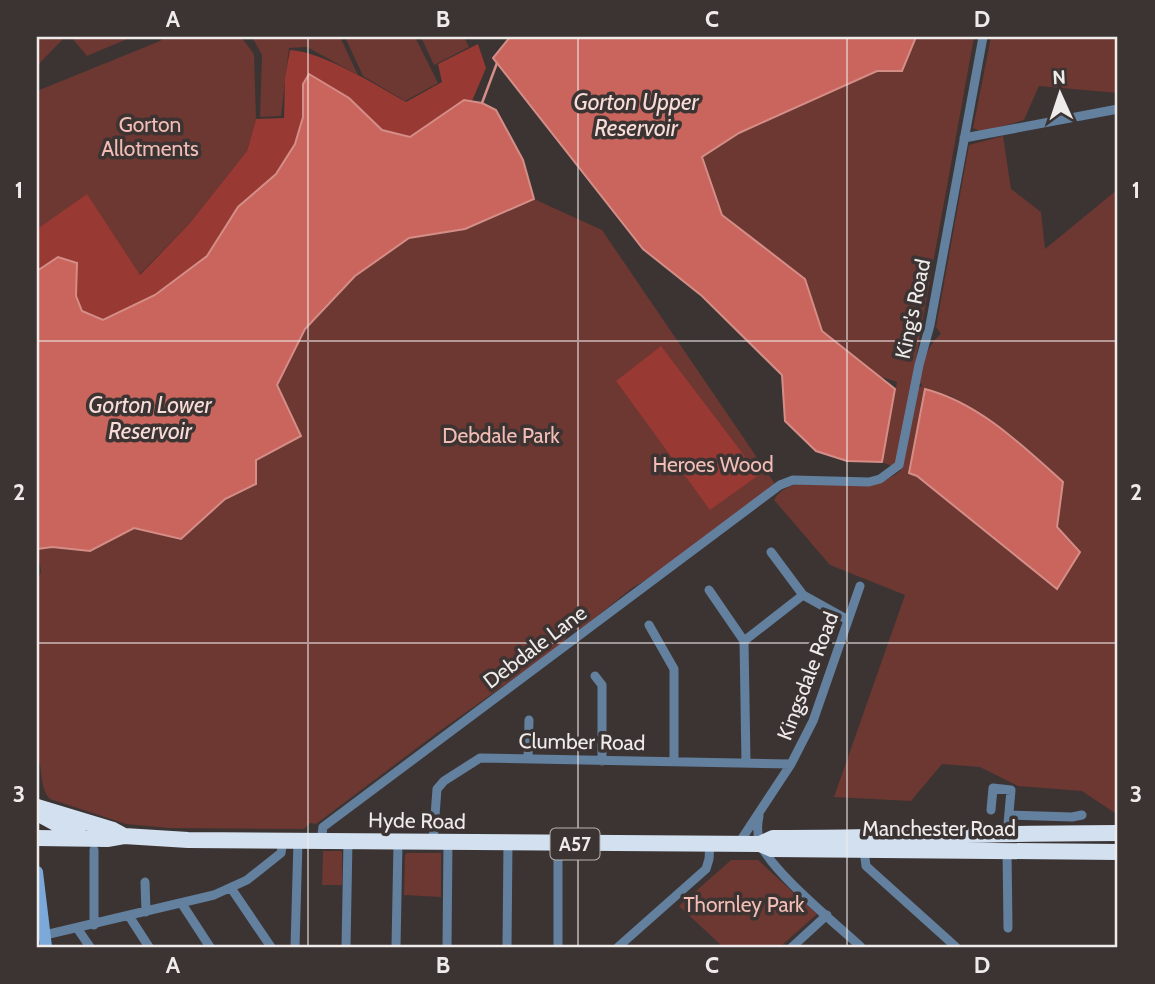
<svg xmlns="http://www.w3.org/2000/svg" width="1155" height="984" viewBox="0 0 1155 984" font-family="Cabin,sans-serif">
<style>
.green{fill:#6d3732;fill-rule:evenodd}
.forest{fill:#983933}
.water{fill:#c9655c;stroke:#d48d87;stroke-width:2}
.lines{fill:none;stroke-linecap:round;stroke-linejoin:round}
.stream{stroke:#d48d87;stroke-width:2.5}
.street{stroke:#63809f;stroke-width:9}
.secondary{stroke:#7aa9da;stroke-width:12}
.highway{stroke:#d2e0ef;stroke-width:16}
.grid{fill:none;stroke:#efebea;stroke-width:2;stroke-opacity:0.55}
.labels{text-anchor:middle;stroke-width:7;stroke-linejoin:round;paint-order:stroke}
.shield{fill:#3b3433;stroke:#b9b4b3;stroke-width:2}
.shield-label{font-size:19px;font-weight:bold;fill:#efebea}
.park-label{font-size:21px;fill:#f3bdb6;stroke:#3b3433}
.street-label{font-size:21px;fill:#efebea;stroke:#3b3433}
.water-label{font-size:23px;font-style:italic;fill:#f8dcd8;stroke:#3b3433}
.neatline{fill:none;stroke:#efebea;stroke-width:2.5}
.grid-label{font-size:23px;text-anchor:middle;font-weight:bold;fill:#efebea}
</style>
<rect width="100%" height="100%" fill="#3b3433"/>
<!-- green -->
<path class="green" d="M37,37H65L37,66Z
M71,37H132L87,56Z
M166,37H241L254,54L256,119L247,151L189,224L139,275L87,195L37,229V91L160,41Z
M252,37H340L358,75L307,47L289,48L281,116L260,117L262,55Z
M345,37H415L438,83L405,101L363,76Z
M421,37H464L469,47L434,65Z
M916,37H974L911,385L922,387V384L917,383C923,365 926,346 941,334L936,327L969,145L1003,136L1011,189L1041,212L1045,249L1118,189V815L1082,791L1018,786L980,767L942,764L911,801L834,797L905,595L830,565L774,500C794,463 866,503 901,470L882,462L897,382L879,376L822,331L805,279L722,215L702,157L739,133L877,71H902ZM949,395L1010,434L1063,481L1057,527L1056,589L917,476Z
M991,37H1118V93L1039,86L1024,120L982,132L973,128Z
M534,199L602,230L775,484L664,569L632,588L585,626L569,633L562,644L437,733L316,824L310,823L304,829L169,828L126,824L50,799C39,788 43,768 37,753V583L41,571L37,549L52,547L90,551L134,528L181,539L225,499L255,484V460L277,386L305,329L355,276L409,238L465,229Z
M323,851H342V885H322Z
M407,853H441V897L404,895L405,855Z
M731,860H758L817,914L780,947H723L679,906Z"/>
<!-- forest -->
<path class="forest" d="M478,44L486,68L472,101L464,100L410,137L382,130L349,98L303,84V117L295,144L276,174L238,207L207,256L155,295L103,320L82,311L58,257L37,271V229L87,194L140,275L189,224L247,151L256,119L284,118L285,78L290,50C323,52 376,85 406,102L442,82L438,64Z
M661,346L759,475L710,510L616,381Z"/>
<!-- water -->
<path class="water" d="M510,37H916L902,71H877L739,133L702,157L722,215L805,279L822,331L895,389L882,462L847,461L816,451L785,421L782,375L702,296L643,249L493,58Z
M309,74L349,98L382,130L410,137L464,100L482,103L496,110L523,160L534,199L465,229L409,238L355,276L305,329L277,385L301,436L256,460V484L225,499L181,539L134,528L90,551L52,547L37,549V271L58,257L77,263L76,296L82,311L103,320L155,295L207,256L238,207L276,174L295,144L303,117V84Z
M925,389C979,403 1022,445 1063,482L1057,527L1080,552L1057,589L917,476L909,473Z"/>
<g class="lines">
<!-- stream -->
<path class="stream" d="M482,103L497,63"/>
<!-- street -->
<path class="street" d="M964,138L1118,109
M771,552L803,595L848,620
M709,590L744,641L746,763
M649,625L674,669V761
M744,641L803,595
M595,676L602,685V761
M528,759L529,720
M991,810L993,788L1011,790L1007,835
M1009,815L1072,817L1082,815
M759,816C757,825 757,834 760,843C771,871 836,924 861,947
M321,841L323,827L780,485L793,480L869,482L880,479L899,465L919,365L930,325L983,37
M433,842L437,789L444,781L480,758L791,764
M739,843L791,764L813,721L860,586
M1007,849L1008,928
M864,850L866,866L956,947
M145,882L146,912
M231,888L271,947
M182,904L210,947
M129,916L149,947
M94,925V850
M77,928L90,947
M45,935L214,895L247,880L281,853L283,841
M295,947L298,841
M346,947L348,841
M396,947L398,842
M447,947L448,842
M507,947L508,843
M558,947V844
M618,947L706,869L709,859L710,843
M792,947L827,915"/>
<!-- secondary -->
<path class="secondary" d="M37,872L46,947"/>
<!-- highway -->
<path class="highway" d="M37,807L113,830L124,836
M37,813L83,838
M37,838L107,839L124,836L188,840L760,844L773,838C888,838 1003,833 1118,833
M760,844L772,849L1118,852"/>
</g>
<!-- grid -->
<path class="grid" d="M308,37V947M578,37V947M847,37V947M37,341H1118M37,643H1118"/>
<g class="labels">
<!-- shield labels -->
<rect class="shield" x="550.5" y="828.5" width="49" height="31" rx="5"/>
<g class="shield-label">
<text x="575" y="851">A57</text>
</g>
<!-- park labels -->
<g class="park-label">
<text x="150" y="132">Gorton<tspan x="150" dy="24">Allotments</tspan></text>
<text x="501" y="443">Debdale Park</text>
<text x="713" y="472">Heroes Wood</text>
<text x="744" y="912">Thornley Park</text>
</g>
<!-- street labels -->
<g class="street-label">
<text transform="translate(913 309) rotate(-78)" y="7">King's Road</text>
<text transform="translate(535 647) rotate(-37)" y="7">Debdale Lane</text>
<text transform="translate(808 676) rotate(-69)" y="7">Kingsdale Road</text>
<text transform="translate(582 742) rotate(1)" y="7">Clumber Road</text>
<text transform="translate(417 821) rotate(1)" y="7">Hyde Road</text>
<text x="939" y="836">Manchester Road</text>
</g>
<!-- water labels -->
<g class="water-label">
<text x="636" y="110">Gorton Upper<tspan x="636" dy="26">Reservoir</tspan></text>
<text x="150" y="413">Gorton Lower<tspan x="150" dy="26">Reservoir</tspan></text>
</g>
</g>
<!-- border -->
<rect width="1155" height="984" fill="none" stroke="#3b3433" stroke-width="77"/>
<!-- north arrow -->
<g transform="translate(1060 94) rotate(357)" stroke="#3b3433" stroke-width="5" paint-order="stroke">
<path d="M0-5L12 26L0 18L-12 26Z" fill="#efebea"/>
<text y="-10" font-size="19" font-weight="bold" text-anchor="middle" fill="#efebea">N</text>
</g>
<rect x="38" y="38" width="1078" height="908" class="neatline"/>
<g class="grid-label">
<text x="173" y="27">A</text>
<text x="443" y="27">B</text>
<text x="712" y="27">C</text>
<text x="982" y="27">D</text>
<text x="19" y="198">1</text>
<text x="1136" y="198">1</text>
<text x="19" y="500">2</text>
<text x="1136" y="500">2</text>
<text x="19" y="802">3</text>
<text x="1136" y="802">3</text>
<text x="173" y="973">A</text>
<text x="443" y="973">B</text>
<text x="712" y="973">C</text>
<text x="982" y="973">D</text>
</g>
</svg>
